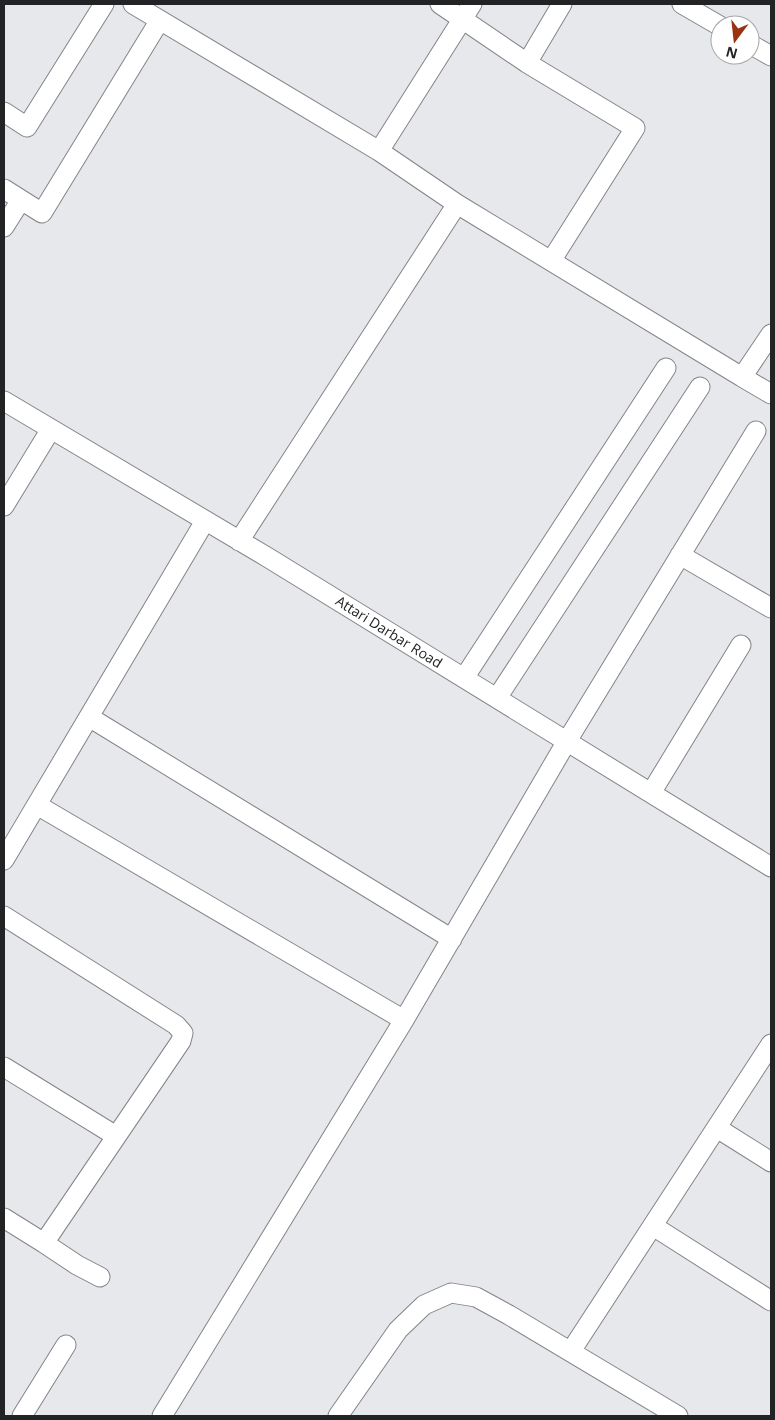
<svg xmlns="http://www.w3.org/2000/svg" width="775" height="1420" viewBox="0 0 775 1420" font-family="'Open Sans',sans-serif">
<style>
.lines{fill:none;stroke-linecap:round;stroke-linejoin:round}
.minor-casing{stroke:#838488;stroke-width:21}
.minor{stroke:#fff;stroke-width:19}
.labels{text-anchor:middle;stroke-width:4;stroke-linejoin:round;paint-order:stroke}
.street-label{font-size:14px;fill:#222324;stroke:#fff}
</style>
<rect width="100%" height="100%" fill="#e7e8eb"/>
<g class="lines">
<!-- minor casing -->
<g class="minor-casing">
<path id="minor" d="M133,4L379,151L457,204L742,377L771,334
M440,4L527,63
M682,4L720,26
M750,44L771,56
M4,112L27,127L104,4
M379,151L472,4
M4,189L42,213L160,20
M4,227L21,200
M551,261L635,128L527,63L562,4
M742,377L771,394
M4,401L267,557L771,867
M4,506L51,429
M239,541L457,204
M680,555L771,608
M464,678L666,368
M497,698L700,387
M89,717L452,939
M651,793L741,645
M37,805L404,1020
M4,860L205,521
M4,916L176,1025L183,1033L181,1041L44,1243L77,1265L100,1277
M4,1067L116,1136
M717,1128L771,1162
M4,1218L44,1243
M653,1226L771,1301
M571,1351L771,1044
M22,1416L66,1345
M162,1416L404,1020L567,741L756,431
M338,1416L398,1330L424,1305L451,1293L476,1297L509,1315L678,1416"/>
</g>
<!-- minor -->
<use href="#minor" class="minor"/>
</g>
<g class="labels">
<!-- street labels -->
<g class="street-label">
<text transform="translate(389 632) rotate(32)" y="5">Attari Darbar Road</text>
</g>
</g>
<!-- border -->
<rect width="775" height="1420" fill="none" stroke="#222324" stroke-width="10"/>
<!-- north arrow -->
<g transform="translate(735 40) rotate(195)"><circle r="24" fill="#ffffff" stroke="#a7a7a7"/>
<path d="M0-4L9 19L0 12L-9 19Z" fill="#9a3311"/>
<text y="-8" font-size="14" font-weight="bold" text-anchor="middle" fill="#222324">N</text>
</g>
</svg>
